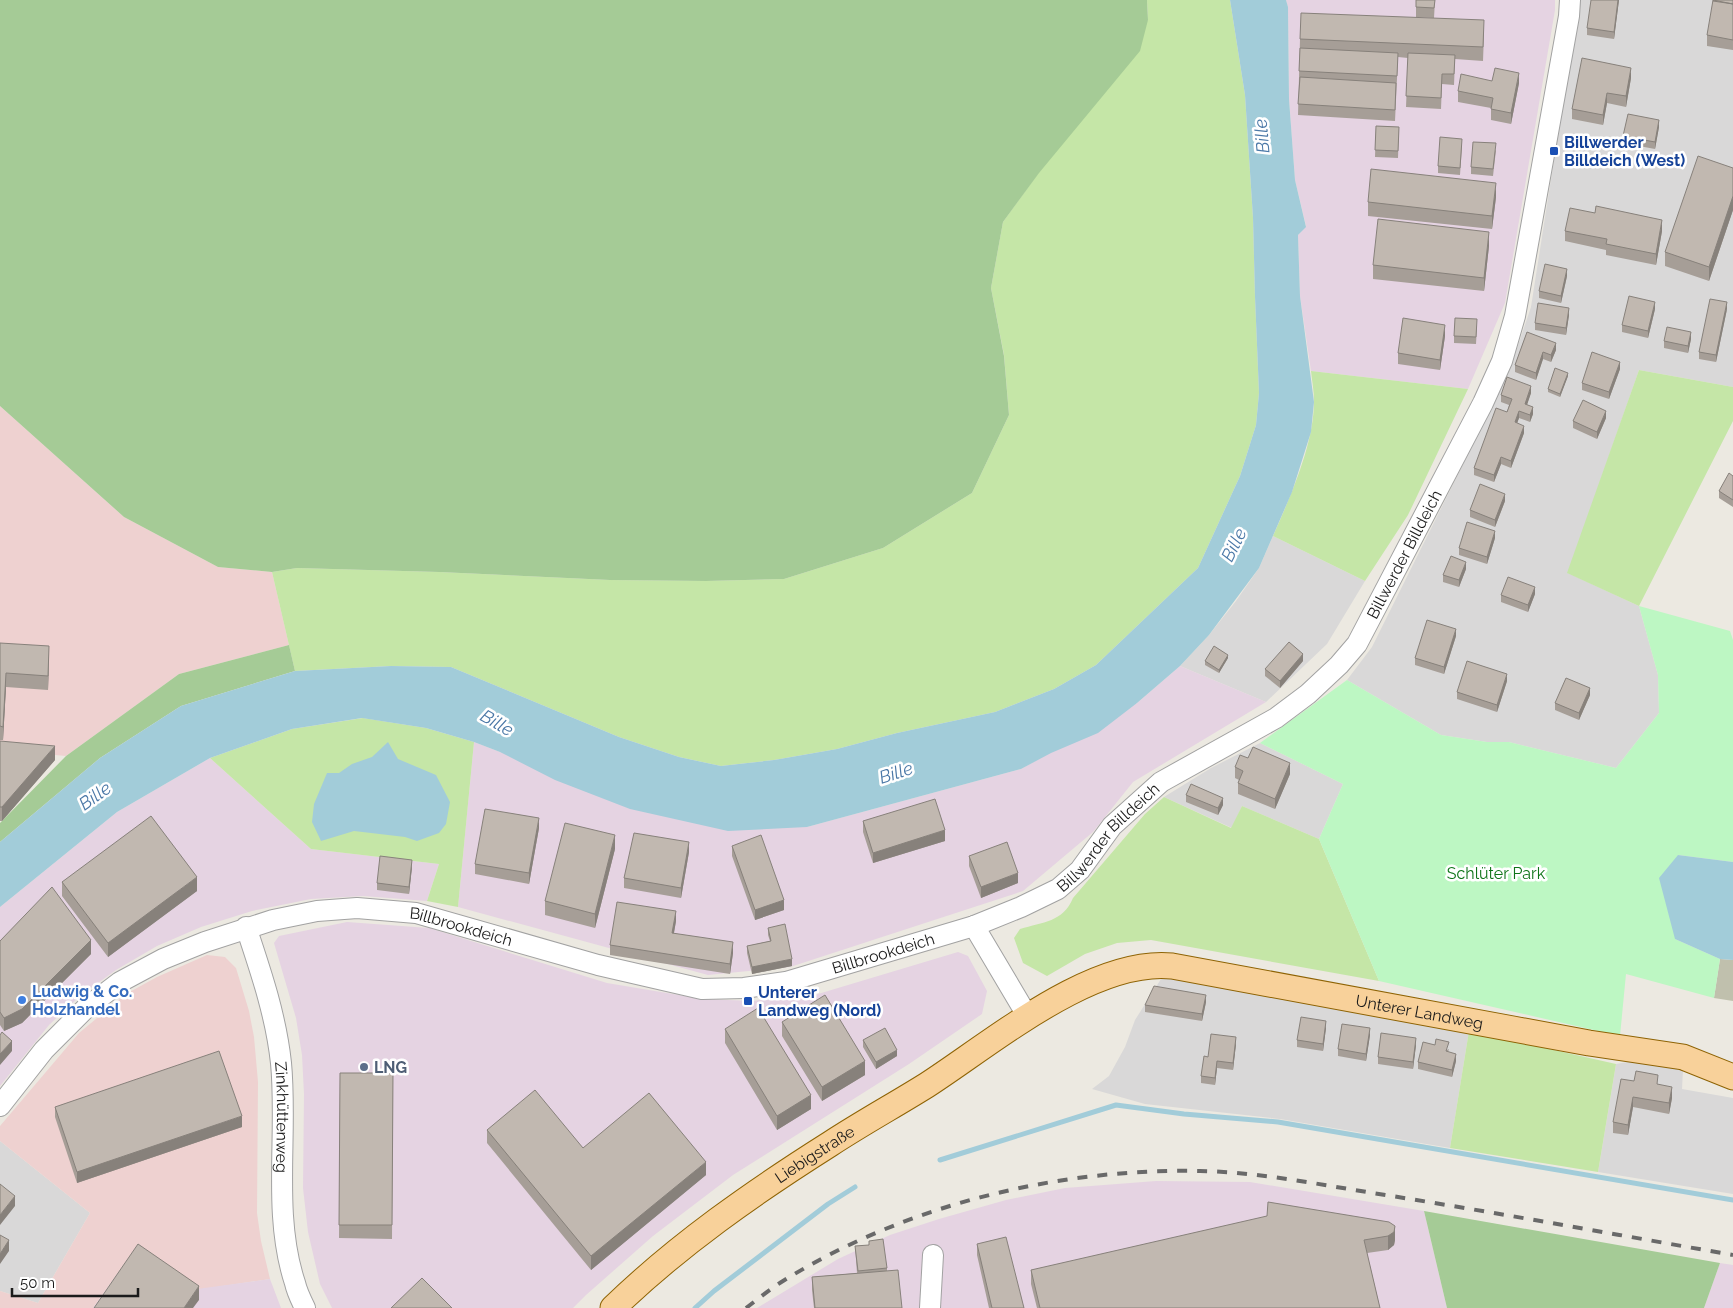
<svg xmlns="http://www.w3.org/2000/svg" width="1733" height="1308" viewBox="0 0 1733 1308" font-family="Raleway,sans-serif">
<style>
.residential{fill:#d9d8d8}
.commercial{fill:#eed1d0}
.industrial{fill:#e5d3e2}
.construction{fill:#c0c0ad}
.grass{fill:#c5e6a7}
.forest{fill:#a5cb96}
.park{fill:#bdf7c3}
.water{fill:#a2ccd9}
.lines{fill:none;stroke-linecap:round;stroke-linejoin:round}
.stream{stroke:#a2ccd9;stroke-width:5}
.minor-casing{stroke:#a2a2a2;stroke-width:22}
.major-casing{stroke:#8e6304;stroke-width:27}
.minor{stroke:#fff;stroke-width:20}
.major{stroke:#f8d19a;stroke-width:25}
.rail{stroke:#696969;stroke-width:4;stroke-dasharray:10 10;stroke-linecap:butt}
.wall{fill:#a69e97}
.shaded-wall{fill:#87817b}
.building{fill:#c1b8b0;stroke:#87817b}
.transit-dot{fill:#1a4fb4;stroke:#fff;stroke-width:2}
.shop-dot{fill:#3f7fe0;stroke:#fff;stroke-width:2}
.service-dot{fill:#5c6f8a;stroke:#fff;stroke-width:2}
.labels{text-anchor:middle;stroke-width:5;stroke-linejoin:round;paint-order:stroke}
.transit-label{font-size:16px;font-weight:bold;fill:#164399;stroke:#fff;text-anchor:start}
.street-label{font-size:16px;fill:#1b1b1b;stroke:#fff}
.park-label{font-size:16px;fill:#0e7418;stroke:#fff}
.shop-label{font-size:16px;font-weight:bold;fill:#366cbe;stroke:#fff;text-anchor:start}
.service-label{font-size:16px;font-weight:bold;fill:#4e5e75;stroke:#fff;text-anchor:start}
.water-label{font-size:18px;font-style:italic;fill:#4b78a7;stroke:#fff}
</style>
<rect width="100%" height="100%" fill="#ece9e1"/>
<!-- residential -->
<path class="residential" d="M1579,0H1733V387L1639,370L1568,573L1639,606L1658,675L1659,713L1616,768L1509,742H1487L1441,735L1347,680L1372,647L1509,372L1531,307Z
M1273,536L1365,581L1327,644L1266,702L1180,666L1209,635L1236,601L1259,568Z
M1260,743L1343,784L1319,839L1242,806L1232,828L1164,797L1211,768Z
M1161,979H1177L1469,1031L1450,1148L1280,1119L1145,1104L1092,1089L1109,1076L1125,1047L1135,1020Z
M1633,1061L1683,1069L1682,1089L1733,1098V1194L1598,1172L1616,1064Z
M0,1141L90,1213L38,1303L0,1291Z"/>
<!-- commercial -->
<path class="commercial" d="M0,406L124,517L218,567L272,572L289,645L179,674L66,756L0,750Z
M207,955L225,957L236,968L249,1011L254,1037L258,1082L257,1213L261,1241L270,1279L197,1290L137,1246L93,1308H0V1291L38,1303L90,1213L0,1141V1126L79,1033L126,994L157,977Z"/>
<!-- industrial -->
<path class="industrial" d="M1286,0H1555V10L1505,303L1468,389L1311,371L1300,296L1298,235L1306,226L1295,180L1289,99L1288,8Z
M1180,666L1266,702L1133,782L1093,832L1023,891L790,967L708,975L458,907L474,742L500,752L807,827L1021,769L1137,703Z
M210,758L311,849L439,864L427,901L363,896L311,899L252,911L201,927L157,946L116,970L80,996L49,1025L0,1086V907L117,812Z
M347,922L429,928L607,983L703,999L754,1001L803,991L808,997L958,952L968,956L987,991L982,1014L909,1064L733,1175L653,1236L586,1295L573,1308H332L320,1284L308,1232L303,1188L304,1094L302,1055L296,1018L274,943L279,936Z
M1156,1181L1250,1182L1424,1211L1447,1308H757L838,1259L890,1235L939,1219L1006,1200L1065,1188Z
M137,1246L197,1289L270,1279L281,1308H93Z
M1720,1263L1733,1265V1308H1704Z"/>
<!-- construction -->
<path class="construction" d="M1720,959L1733,960V1001L1714,998Z"/>
<!-- grass -->
<path class="grass" d="M1147,0H1230L1245,95L1253,218L1255,297L1259,393L1256,425L1240,476L1198,568L1096,665L1054,689L995,712L897,733L837,749L774,760L721,766L679,757L619,737L451,667L391,666L295,671L272,572L297,568L439,572L610,580L706,581L784,579L883,548L972,493L1009,415L1004,355L991,288L1003,222L1148,20Z
M1639,370L1733,387V421L1639,606L1567,573Z
M1311,371L1468,389L1408,515L1365,581L1273,536C1290,497 1314,445 1314,401C1314,391 1312,381 1311,371Z
M363,718L426,728L474,742L458,907L427,901L439,864L311,849L210,758L292,729Z
M1164,797L1231,828L1242,806L1319,839L1379,981L1151,940L1117,943L1085,954L1047,976L1023,963L1014,938L1020,929C1043,922 1063,922 1073,898L1145,814Z
M1469,1031L1616,1064L1598,1172L1450,1148Z"/>
<!-- forest -->
<path class="forest" d="M0,0H1147L1148,20L1140,51L1039,173L1003,222L991,288L1004,356L1009,415L972,493L883,548L784,579L706,581L610,580L439,572L297,568L272,572L218,567L124,517L0,406Z
M289,645L295,671L181,706L100,758L0,842V823L66,756L179,674Z
M1424,1211L1720,1263L1704,1308H1447Z"/>
<!-- park -->
<path class="park" d="M1639,606L1730,631L1733,640V862L1678,855L1675,939L1720,959L1714,998L1626,974L1620,1036L1379,981L1319,839L1343,784L1260,743L1347,680L1441,735L1487,742H1509L1616,768L1659,713L1658,675Z"/>
<!-- water -->
<path class="water" d="M1230,0H1286L1288,7L1289,99L1295,180L1306,227L1298,235L1300,296L1314,402L1311,432L1292,492L1259,568L1209,635L1180,666L1137,703L1098,733L1051,753L1021,769L807,827L728,831L630,809L555,780L500,752L474,742L426,728L362,718L292,729L210,758L117,812L0,907V842L100,758L181,706L295,671L391,666L451,667L619,737L679,757L721,766L774,760L837,749L897,733L995,712L1054,689L1096,665L1198,568L1240,476L1256,425L1259,393L1255,297L1253,218L1245,95Z
M388,742L398,759L436,775L450,802L446,824L439,833L417,841L405,837L354,831L321,841L312,822L314,804L327,773H339L352,764L372,757Z
M1678,855L1733,862V960L1720,959L1675,939L1659,878Z"/>
<g class="lines">
<!-- stream -->
<path class="stream" d="M940,1160L1116,1105L1184,1114L1278,1122L1733,1200
M695,1308L714,1291L828,1204L855,1187"/>
<!-- minor casing -->
<g class="minor-casing">
<g id="minor">
<path d="M974,926L1028,1017"/>
<path id="s1" d="M246,927C261,972 276,1016 281,1063C288,1135 272,1214 295,1283C297,1292 301,1300 305,1308"/>
<path id="s2" d="M0,1106L44,1050L86,1008L120,982L163,959L205,942L273,920L317,911L357,908L416,913L598,965L702,989L744,988L786,982L974,926L1021,907L1058,889L1080,870L1112,826L1161,782L1276,718L1308,694L1339,665L1357,644L1483,403L1502,361L1515,316L1569,16L1570,0"/>
<path d="M930,1308L933,1255"/>
</g>
</g>
<!-- major casing -->
<g class="major-casing">
<g id="major">
<path id="s3" d="M613,1308C678,1245 754,1192 830,1144C862,1123 895,1105 927,1085C992,1043 1092,958 1172,966L1589,1043L1683,1057L1733,1077"/>
</g>
</g>
<!-- minor -->
<use href="#minor" class="minor"/>
<!-- major -->
<use href="#major" class="major"/>
<!-- rail -->
<path class="rail" d="M746,1308C758,1299 770,1289 783,1281C905,1205 1058,1168 1200,1171C1258,1172 1316,1184 1373,1193C1493,1212 1613,1234 1733,1255"/>
</g>
<!-- wall -->
<path class="wall" d="M1416,0H1435L1434,18L1416,17Z
M1619,0L1614,39L1587,35V28Z
M1733,0V50L1707,46V35Z
M1484,34L1483,61L1455,59L1454,85L1442,84L1441,109L1406,107L1408,58L1398,57L1395,121L1298,115L1300,39Z
M1631,78L1626,107L1607,103L1603,125L1572,119V109Z
M1492,81L1519,83L1511,124L1491,120V108L1458,102V91Z
M1376,126L1399,127L1398,158L1375,157Z
M1659,127L1655,149L1623,143V136Z
M1462,146L1460,175L1438,173V166Z
M1496,150L1493,176L1471,174V167Z
M1733,168V210L1709,281L1665,266V252Z
M1496,197L1492,229L1368,216V202Z
M1595,213L1662,231L1656,265L1606,255V250L1565,241V231Z
M1489,246L1484,291L1373,279V265Z
M1567,276L1561,303L1539,298V291Z
M1655,309L1648,338L1622,332V325Z
M1727,309L1716,362L1699,359V352Z
M1569,315L1566,335L1535,330V323Z
M1477,326L1476,344L1454,343V336Z
M1527,332L1556,350L1551,362L1543,359L1536,380L1515,372V365Z
M1445,336L1440,370L1398,364V353Z
M1691,339L1688,353L1664,348V341Z
M1620,369L1609,399L1582,390V383Z
M1568,376L1560,397L1548,392V389Z
M1531,393L1527,404L1533,414L1530,422L1519,418L1517,423L1524,433L1511,468L1501,464L1494,482L1474,475V468L1507,412L1509,405L1501,402V395Z
M1606,418L1597,439L1573,428V421Z
M1733,476V507L1719,498V491Z
M1505,501L1495,527L1470,517V510Z
M1495,538L1487,564L1459,555V548Z
M1466,569L1459,587L1443,582V575Z
M1535,594L1528,612L1501,602V595Z
M1456,636L1444,674L1415,665V658Z
M0,643L49,660L48,690L6,687L3,740H0Z
M1228,658L1219,673L1205,665V661Z
M1303,661L1280,688L1265,676V669Z
M1507,681L1497,712L1457,699V692Z
M1590,695L1579,720L1555,710V703Z
M0,741L55,760L2,821H0Z
M1248,758L1290,774L1275,809L1238,794V783L1239,780L1235,778V767Z
M1186,795L1223,805L1218,815L1186,802Z
M863,821L945,841L873,863L863,832Z
M539,828L529,884L475,874V864Z
M732,846L784,910L755,920L732,856Z
M615,849L595,928L545,915V901Z
M689,852L681,898L624,888V878Z
M969,856L1018,883L981,898L969,866Z
M412,867L409,894L377,890V883Z
M62,882L197,891L108,957L62,896Z
M676,921L674,933L733,953L730,974L610,955V945Z
M768,928L792,966L752,974L747,953V946L770,941L768,935Z
M0,941L91,954L22,1023L4,1031L0,1025Z
M1206,1002L1202,1021L1145,1012V1005Z
M782,1022L865,1075L822,1101L782,1036Z
M1326,1028L1323,1051L1297,1047V1040Z
M725,1029L811,1109L777,1130L725,1043Z
M1370,1035L1366,1061L1338,1056V1049Z
M863,1040L897,1056L876,1069L863,1047Z
M1236,1044L1233,1070L1217,1068L1215,1085L1201,1083V1076L1208,1057Z
M1416,1045L1413,1069L1378,1064V1057Z
M1449,1049L1448,1052L1456,1061L1452,1077L1418,1069V1062Z
M340,1073H393L392,1239L339,1238Z
M1634,1081L1658,1085L1672,1098L1669,1114L1633,1107L1628,1135L1613,1133V1122Z
M55,1107L242,1127L77,1183L55,1117Z
M487,1130L706,1175L591,1270L487,1143Z
M1389,1222L1395,1240L1394,1245L1388,1250L1367,1253L1380,1308H1037L1031,1284V1270Z
M977,1244L1024,1308H989L977,1255Z
M855,1246L887,1268V1271L902,1308H814L812,1290V1277L857,1273Z"/>
<!-- shaded-wall -->
<path class="shaded-wall" d="M1618,0H1619L1614,39V32Z
M1631,68V78L1626,107V96Z
M1519,73V83L1511,124V113Z
M1607,93V103L1603,125V115Z
M1659,120V127L1655,149V142Z
M1496,183V197L1492,229V216Z
M1733,196V210L1709,281V267Z
M1662,220V231L1656,265V254Z
M1489,232V246L1484,291V278Z
M1567,269V276L1561,303V296Z
M1655,302V309L1648,338V331Z
M1727,302V309L1716,362V355Z
M1569,308V315L1566,335V328Z
M1445,325V336L1440,370V360Z
M1691,332V339L1688,353V346Z
M1556,343V350L1551,362V355Z
M1543,352V359L1536,380V373Z
M1620,362V369L1609,399V392Z
M1568,373V376L1560,397V394Z
M1531,386V393L1525,411V404Z
M1533,407V414L1530,422V415Z
M1519,411V418L1515,429V422Z
M1606,411V418L1597,439V432Z
M1524,426V433L1511,468V461Z
M1501,457V464L1494,482V475Z
M1505,494V501L1495,527V520Z
M1495,531V538L1487,564V557Z
M1466,562V569L1459,587V580Z
M1535,587V594L1528,612V605Z
M1456,629V636L1444,674V667Z
M49,646V660L48,690V676Z
M1303,654V661L1280,688V681Z
M1228,655V658L1219,673V670Z
M6,673V687L3,740V727Z
M1507,674V681L1497,712V705Z
M1590,688V695L1579,720V713Z
M55,746V760L2,821V807Z
M1290,763V774L1275,809V799Z
M1223,798V805L1218,815V808Z
M539,818V828L529,884V873Z
M945,830V841L873,863V853Z
M615,835V849L595,928V914Z
M689,842V852L681,898V888Z
M412,860V867L409,894V887Z
M1018,873V883L981,898V887Z
M197,877V891L108,957V943Z
M784,900V910L755,920V910Z
M676,911V921L672,943V933Z
M91,940V954L22,1023L4,1031V1018Z
M733,942V953L730,974V964Z
M792,959V966L752,974V967Z
M1206,995V1002L1202,1021V1014Z
M1326,1021V1028L1323,1051V1044Z
M1370,1028V1035L1366,1061V1054Z
M1236,1037V1044L1233,1070V1063Z
M1416,1038V1045L1413,1069V1062Z
M12,1041V1051L0,1065V1054Z
M897,1050V1056L876,1069V1062Z
M1456,1054V1061L1452,1077V1070Z
M865,1061V1075L822,1101V1087Z
M1217,1061V1068L1215,1085V1078Z
M1672,1087V1098L1669,1114V1103Z
M811,1095V1109L777,1130V1116Z
M1633,1097V1107L1628,1135V1125Z
M242,1116V1127L77,1183V1172Z
M706,1162V1175L591,1270V1256Z
M15,1196V1206L0,1225V1215Z
M1395,1226V1240L1394,1245L1388,1250V1236Z
M9,1240V1251L0,1264V1254Z
M199,1286V1300L193,1308H184Z"/>
<!-- building -->
<path class="building" d="M1416,0H1435L1434,8L1416,7Z
M1591,0H1618L1614,32L1587,28Z
M1713,0L1733,4V40L1707,35Z
M1714,0H1733V4L1713,1Z
M1301,13L1484,20L1483,47L1300,39Z
M1300,48L1398,53L1397,76L1299,71Z
M1408,53L1455,55L1454,74H1442L1441,98L1406,96Z
M1582,58L1631,68L1626,96L1607,93L1603,115L1572,109Z
M1495,68L1519,73L1511,113L1491,109L1493,98L1458,91L1461,74L1492,81Z
M1300,77L1396,83L1395,110L1298,104Z
M1628,114L1659,120L1655,142L1623,136Z
M1376,126L1399,127L1398,151L1375,150Z
M1440,137L1462,139L1460,168L1438,166Z
M1473,142L1496,143L1493,169L1471,167Z
M1698,156L1733,168V196L1709,267L1665,252Z
M1371,169L1496,183L1492,216L1368,202Z
M1596,206L1662,220L1656,254L1606,244L1607,239L1565,231L1570,208L1595,213Z
M1378,219L1489,232L1484,278L1373,265Z
M1545,264L1567,269L1561,296L1539,291Z
M1629,296L1655,302L1648,331L1622,325Z
M1710,299L1727,302L1716,355L1699,352Z
M1538,303L1569,308L1566,328L1535,323Z
M1403,318L1445,325L1440,360L1398,353Z
M1455,318L1477,319L1476,337L1454,336Z
M1667,327L1691,332L1688,346L1664,341Z
M1527,332L1556,343L1551,355L1543,352L1536,373L1515,365Z
M1592,352L1620,362L1609,392L1582,383Z
M1555,368L1568,373L1560,394L1548,389Z
M1507,377L1531,386L1525,404L1533,407L1530,415L1519,411L1515,422L1524,426L1511,461L1501,457L1494,475L1474,468L1496,408L1507,412L1512,399L1501,395Z
M1583,400L1606,411L1597,432L1573,421Z
M1729,473L1733,476V500L1719,491Z
M1480,484L1505,494L1495,520L1470,510Z
M1467,522L1495,531L1487,557L1459,548Z
M1451,556L1466,562L1459,580L1443,575Z
M1508,577L1535,587L1528,605L1501,595Z
M1427,620L1456,629L1444,667L1415,658Z
M1289,642L1303,654L1280,681L1265,669Z
M0,643L49,646L48,676L6,673L3,727L0,726Z
M1214,646L1228,655L1219,670L1205,661Z
M1467,661L1507,674L1497,705L1457,692Z
M1566,678L1590,688L1579,713L1555,703Z
M0,741L55,746L2,807H0Z
M1253,747L1290,763L1275,799L1238,783L1243,771L1235,767L1240,755L1248,758Z
M1191,784L1223,798L1218,808L1186,795Z
M935,799L945,830L873,853L863,821Z
M485,809L539,818L529,873L475,864Z
M151,816L197,877L108,943L62,882Z
M565,823L615,835L595,914L545,901Z
M634,833L689,842L681,888L624,878Z
M761,835L784,900L755,910L732,846Z
M1007,842L1018,873L981,887L969,856Z
M380,856L412,860L409,887L377,883Z
M52,887L91,940L22,1009L4,1018L0,1012V941Z
M617,902L676,911L672,933L733,942L730,964L610,945Z
M785,924L792,959L752,967L747,946L771,941L768,928Z
M1154,986L1206,995L1202,1014L1145,1005Z
M825,995L865,1061L822,1087L782,1022Z
M758,1008L811,1095L777,1116L725,1029Z
M1301,1017L1326,1021L1323,1044L1297,1040Z
M1342,1024L1370,1028L1366,1054L1338,1049Z
M885,1028L897,1050L876,1062L863,1040Z
M2,1032L12,1041L0,1054V1035Z
M1381,1033L1416,1038L1413,1062L1378,1057Z
M1211,1034L1236,1037L1233,1063L1217,1061L1215,1078L1201,1076L1204,1056L1208,1057Z
M1436,1039L1449,1042L1446,1051L1456,1054L1452,1070L1418,1062L1423,1042L1435,1045Z
M219,1051L242,1116L77,1172L55,1107Z
M1636,1071L1658,1075L1657,1084L1672,1087L1669,1103L1633,1097L1628,1125L1613,1122L1621,1079L1634,1081Z
M340,1073H393L392,1225H339Z
M535,1090L583,1148L649,1093L706,1162L591,1256L487,1130Z
M0,1184L15,1196L0,1215Z
M1268,1202L1389,1222L1395,1226L1394,1232L1388,1236L1364,1240L1380,1308H1040L1031,1270L1267,1216Z
M0,1235L9,1240L0,1254Z
M1006,1237L1024,1308H992L977,1244Z
M883,1239L887,1268L858,1271L855,1246L869,1245V1241Z
M138,1244L199,1286L184,1308H94Z
M898,1270L902,1308H815L812,1277Z
M422,1278L452,1308H391Z"/>
<!-- markers -->
<g class="transit-dot">
<rect x="1549" y="146" width="10" height="10" rx="2.5"/>
<rect x="743" y="996" width="10" height="10" rx="2.5"/>
</g>
<circle class="shop-dot" cx="22" cy="1000" r="5"/>
<circle class="service-dot" cx="364" cy="1067" r="5"/>
<g class="labels">
<!-- transit labels -->
<g class="transit-label">
<text x="1564" y="148">Billwerder<tspan x="1564" dy="18">Billdeich (West)</tspan></text>
<text x="758" y="998">Unterer<tspan x="758" dy="18">Landweg (Nord)</tspan></text>
</g>
<!-- street labels -->
<g class="street-label">
<text dy="6" stroke="none"><textPath href="#s2" startOffset="1644">Billwerder Billdeich</textPath></text>
<text dy="6" stroke="none"><textPath href="#s2" startOffset="1224">Billwerder Billdeich</textPath></text>
<text dy="6" stroke="none"><textPath href="#s2" startOffset="530">Billbrookdeich</textPath></text>
<text dy="6" stroke="none"><textPath href="#s2" startOffset="965">Billbrookdeich</textPath></text>
<text dy="6" stroke="none"><textPath href="#s3" startOffset="915">Unterer Landweg</textPath></text>
<text dy="6" stroke="none"><textPath href="#s1" startOffset="195">Zinkhüttenweg</textPath></text>
<text dy="6" stroke="none"><textPath href="#s3" startOffset="254">Liebigstraße</textPath></text>
</g>
<!-- park labels -->
<g class="park-label">
<text x="1496" y="879">Schlüter Park</text>
</g>
<!-- shop labels -->
<g class="shop-label">
<text x="32" y="997">Ludwig &amp; Co.<tspan x="32" dy="18">Holzhandel</tspan></text>
</g>
<!-- service labels -->
<g class="service-label">
<text x="374" y="1073">LNG</text>
</g>
<!-- water labels -->
<g class="water-label">
<text transform="translate(1262 136) rotate(-95)" y="6">Bille</text>
<text transform="translate(1234 545) rotate(-64)" y="6">Bille</text>
<text transform="translate(497 723) rotate(30)" y="6">Bille</text>
<text transform="translate(896 773) rotate(-18)" y="6">Bille</text>
<text transform="translate(95 796) rotate(-36)" y="6">Bille</text>
</g>
</g>
<!-- scale -->
<path d="M12 1288v8h126v-8" fill="none" stroke="#1b1b1b" stroke-width="2.5"/>
<text x="20" y="1288" font-size="15" fill="#1b1b1b" stroke="#ffffff" stroke-width="4" paint-order="stroke">50 m</text>
</svg>
